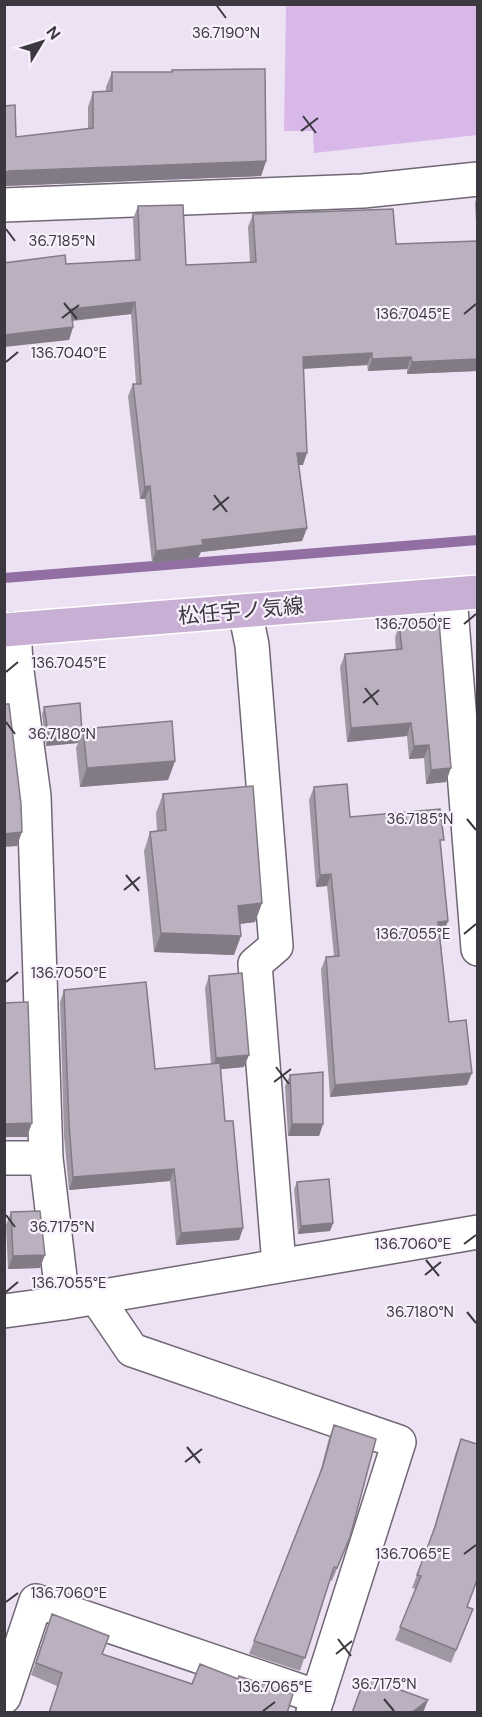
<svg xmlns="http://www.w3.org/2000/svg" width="482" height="1717" viewBox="0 0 482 1717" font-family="'DM Sans','Noto Sans JP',sans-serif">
  <rect width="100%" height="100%" fill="#ede2f3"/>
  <path fill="#d8b8e9" d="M286,5H477V135L314,153L313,131H284Z"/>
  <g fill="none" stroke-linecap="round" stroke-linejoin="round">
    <path stroke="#916fa2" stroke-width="10" d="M4,578L478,540"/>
    <g stroke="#706775" stroke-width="36">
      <path id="minor" d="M4,205L363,191L478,179
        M450,595L478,949
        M245,611L252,645L276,946L255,964L279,1265
        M14,629L16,664L34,796L46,1158L63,1303
        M4,1158H46
        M96,1297L132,1350L399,1442L313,1712
        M4,1311L63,1303L478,1232
        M4,1697L36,1601L318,1697"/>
    </g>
    <g stroke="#fff" stroke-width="36">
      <path id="major" d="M4,630L478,592"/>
    </g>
    <use href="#minor" stroke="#fff" stroke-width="33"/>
    <use href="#major" stroke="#c8afd4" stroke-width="33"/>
  </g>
  <path fill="#a097a5" d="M172,70L266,161L261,176L4,186V106L16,137L88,129V107L93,92L106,91V87L112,72H171Z
    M477,195V371L407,374V369L368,371L367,365L303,369V465H299L307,528L302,541L201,552L198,558L152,563L145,499H140L128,396L133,384H136L131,314L73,321V327L69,340L66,264L135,260L133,219L138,206L186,265L250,262L248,227L253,214L396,244L477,241L475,203Z
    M399,624L446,782L426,784L424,758L409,759L407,736L347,742L340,667L345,654L396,650L395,638Z
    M44,707L82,732L83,729L175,761L168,780L80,787L76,748L78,743L46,746L42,714Z
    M314,787L350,817L441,847L448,921L443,934H440L449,1022L467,1085L330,1097L321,969L326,957L334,956L327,886L316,887L309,800Z
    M163,794L262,903L255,922L240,924L234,955L154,952L144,851L150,832L157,831L156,813Z
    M209,976L244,1067L221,1069L225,1121L243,1228L239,1240L176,1245L170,1181L69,1190L64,1136L60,1002L64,990L155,1069L211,1064L205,988Z
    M290,1075L323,1124L319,1136H288L285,1086Z
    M297,1182L333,1223L330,1231L298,1234L294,1189Z
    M11,1212L40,1268L8,1269L6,1225Z
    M334,1425L350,1537L332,1581L330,1580L300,1671L249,1654L319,1476L329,1438Z
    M461,1439L467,1607L473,1609L451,1663L395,1640L416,1589L412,1588L431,1538L456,1452Z
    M52,1614L102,1654L192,1684L238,1679L293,1694L57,1686L31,1675Z"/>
  <path fill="#827b86" d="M266,161L261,176L4,186V173L9,171Z
    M135,302L131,314L67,321L71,309Z
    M73,327L69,340L4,347V335Z
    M372,353L367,365L298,369L303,357Z
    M411,357L407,369L368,371L372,359Z
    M477,359V371L407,374L412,362Z
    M297,453H307L303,465H293Z
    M150,486L145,499H140L145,487Z
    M307,528L302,541L201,552L198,558L152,563L156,551L202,540Z
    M411,723L407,736L347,742L351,728Z
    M81,735L78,743L46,746L49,738Z
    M429,745L424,758L409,759L414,746Z
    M175,761L168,780L80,787L87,768Z
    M451,768L446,782L426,784L431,770Z
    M22,832L17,846L4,847V834Z
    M331,874L327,886L316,887L320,875Z
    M262,903L255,922L231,925L238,906Z
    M448,921L443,934L434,935L438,922Z
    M161,933L241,936L234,955L154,952Z
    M249,1055L244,1067L212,1070L216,1058Z
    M472,1073L467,1085L330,1097L335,1085Z
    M32,1123L27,1137H4V1124Z
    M292,1124H323L319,1136H288Z
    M174,1169L170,1181L69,1190L73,1177Z
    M333,1223L330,1231L298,1234L301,1226Z
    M243,1228L239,1240L176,1245L181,1233Z
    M45,1255L40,1268L8,1269L13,1256Z
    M428,1700L423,1713H411Z"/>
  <path fill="#bab0c0" stroke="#827b86" stroke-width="1.5" d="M265,69L266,161L9,171L4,173V106L15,105L16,137L93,128V92L112,91V72H172V70Z
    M183,205L186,265L256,262L253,214L393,209L396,244L477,241V359L412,362L411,357L372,359V353L303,357L307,453H297L307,528L202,540L203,545L156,551L150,486L145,487L133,384H141L135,302L71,309L73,327L4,335V263L65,255L66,264L140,260L138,206Z
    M439,621L451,768L431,770L429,745L414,746L411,723L351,728L345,654L402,649L399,624Z
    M80,703L82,732L81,735L49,738L44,707Z
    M4,704H9L21,804L22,832L4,834Z
    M172,721L175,761L87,768L83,729Z
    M347,784L350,817L440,809L444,840H440L448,921L438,922L449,1022L466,1020L472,1073L335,1085L326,957L339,956L331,874L320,875L314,787Z
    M253,786L262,903L238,906L241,936L161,933L150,832L166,830L163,794Z
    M242,973L249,1055L216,1058L209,976Z
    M146,982L155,1069L220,1063L225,1121H233L243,1228L181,1233L174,1169L73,1177L69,1124L64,990Z
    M28,1002L32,1123L4,1124V1003Z
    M323,1072V1124H292L290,1075Z
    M329,1179L333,1223L301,1226L297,1182Z
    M40,1211L45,1255L13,1256L11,1212Z
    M334,1425L376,1439L350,1537L337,1568L334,1567L305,1658L254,1641L323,1466Z
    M461,1439L477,1444V1580L467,1607L473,1609L456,1650L400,1627L421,1576L417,1575L435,1527Z
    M52,1614L109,1636L102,1654L192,1684L200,1664L238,1679L239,1676L293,1694L287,1713H49L62,1673L36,1663Z
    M365,1677L428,1700L411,1713H352Z"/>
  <path fill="none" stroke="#3c383f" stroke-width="2" d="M217,6L226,18M303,116L316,133M301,131L318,118M6,229L15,241M64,303L77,319M464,314L476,304M62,318L79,305M6,362L18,352M214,495L227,512M213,510L229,497M464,624L476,614M6,672L18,662M365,688L378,705M363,703L379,690M6,722L15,734M467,819L476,830M126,875L139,891M124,890L140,877M464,934L476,924M6,982L18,972M276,1067L289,1084M274,1082L291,1069M6,1215L15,1227M464,1244L476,1235M426,1260L439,1276M425,1275L441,1262M6,1292L18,1282M467,1312L476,1323M187,1447L200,1463M185,1462L202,1449M464,1554L476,1545M6,1602L18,1593M338,1639L351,1656M336,1654L352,1641M384,1699L394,1711M263,1711L275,1702"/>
  <g text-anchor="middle" stroke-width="4.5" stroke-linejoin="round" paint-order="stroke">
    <g font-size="21" fill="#3c383f" stroke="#f9f0fe">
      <text transform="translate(241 611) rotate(-5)" y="7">松任宇ノ気線</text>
    </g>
  </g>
  <g font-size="15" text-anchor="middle" fill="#3c383f" stroke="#f9f0fe" stroke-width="4.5" stroke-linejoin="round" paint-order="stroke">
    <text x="226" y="38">36.7190°N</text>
    <text x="62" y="246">36.7185°N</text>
    <text x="413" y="319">136.7045°E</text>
    <text x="69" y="358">136.7040°E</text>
    <text x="413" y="629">136.7050°E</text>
    <text x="69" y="668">136.7045°E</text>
    <text x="62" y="739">36.7180°N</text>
    <text x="420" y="824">36.7185°N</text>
    <text x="413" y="939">136.7055°E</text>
    <text x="69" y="978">136.7050°E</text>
    <text x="62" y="1232">36.7175°N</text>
    <text x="413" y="1249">136.7060°E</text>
    <text x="69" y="1288">136.7055°E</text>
    <text x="420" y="1317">36.7180°N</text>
    <text x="413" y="1559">136.7065°E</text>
    <text x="69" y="1598">136.7060°E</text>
    <text x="384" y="1689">36.7175°N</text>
    <text x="275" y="1692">136.7065°E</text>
  </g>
  <rect width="482" height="1717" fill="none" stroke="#3c383f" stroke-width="12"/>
  <g transform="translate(42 42) rotate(52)" stroke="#f9f0fe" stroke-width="4.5" paint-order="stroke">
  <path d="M0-4.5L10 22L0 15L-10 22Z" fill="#3c383f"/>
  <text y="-9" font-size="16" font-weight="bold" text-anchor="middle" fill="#3c383f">N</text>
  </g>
</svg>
